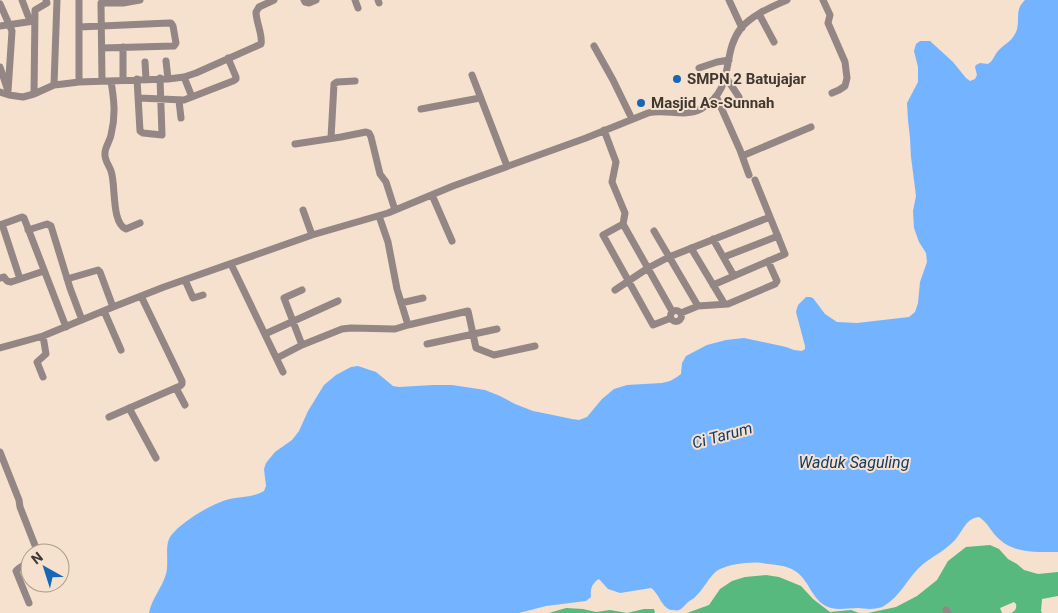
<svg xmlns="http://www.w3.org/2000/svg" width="1058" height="613" viewBox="0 0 1058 613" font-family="Roboto,sans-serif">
  <rect width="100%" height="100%" fill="#f5e1cd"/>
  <path fill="#57b97d" d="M990,545L999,549L1008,559L1017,564L1024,570L1038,574L1058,572V596L1042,599L1041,611L1042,613H1011C1015,611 1017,609 1016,604L1014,602L1000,608L1002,613H687L709,605L720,589L732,581L745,577L766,575L779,577L801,586L813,599L830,612L851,610L859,613H868L896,607L917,596L937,580L948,561L966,547Z
    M566,608L583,609L596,612L610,610L627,613L644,609H654L655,613H549Z"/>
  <path fill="#73b3ff" d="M1025,0H1058V552C1037,552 1013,554 997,537C990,530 988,523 979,517C966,518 963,531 955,540C946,550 933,556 922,565C908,577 901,596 884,606C876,610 866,609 858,608C849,608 840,610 831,608C812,603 810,580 795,571C787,565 773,565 762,563C752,561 728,564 718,570C708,577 705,588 696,596C694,599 690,600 687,603C685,605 682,609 679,610C677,611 673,610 671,610C661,607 659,593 651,588L620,593L608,589L599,579C592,583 590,589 591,597L586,601L546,606L519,613H149C152,598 162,588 166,574C169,564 165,548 169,539C177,524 210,505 226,500C239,496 252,498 264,491L266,486L264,469L266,463L275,452L292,440L299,431L308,411L324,385L336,375L351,367L358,366L376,372L393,386L399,387L433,385H452L485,390L500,396L515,404L533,411L548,414L572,419L579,420L587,417L602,399L614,389L627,385L662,383L670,381L677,377L681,374L682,363L686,356L707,345L726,340L744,338L786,347L794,350L802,351L805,349V346L796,312L798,305L806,297H810L813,298L825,314L837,322L857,323L909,317L915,312L918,303L920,282L927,262L926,253L919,242L914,228L913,211L916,196L911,157L910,138L908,120L907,103L918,82V67L914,51L916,44L920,41H930L953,62L966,78L970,81L975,79L977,75L975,67L976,65L980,63L988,64C993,61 994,56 998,51C1003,45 1011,42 1015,34C1022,22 1013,11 1025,0Z"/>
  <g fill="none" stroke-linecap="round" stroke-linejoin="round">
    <path stroke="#938685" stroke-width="7" d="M22,0L30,21
      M79,0V82
      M304,0L305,2L309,3L316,0
      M355,0L358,8
      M378,0L379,3
      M729,0L742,28
      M823,0L830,15L828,23L845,62L847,78L845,86L839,90L832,93
      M123,3L140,0
      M0,4L12,31L8,91
      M759,14L774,42
      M0,26L34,21
      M79,27L169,23H171L173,26L176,43L174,46L102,48
      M594,46L613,80L632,119
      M123,47V80
      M166,61L168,79
      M145,62L146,79
      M0,67L7,88
      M699,68L717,62L729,60
      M472,75L507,166
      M725,76L739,97
      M184,77L192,97
      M137,79L140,131L143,133L162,135L160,78
      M102,81L101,3H123V0
      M111,81C114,100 116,115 111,135C110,141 105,147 105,153C104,160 109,165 111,171C116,184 111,223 126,229L140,223
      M54,85L57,0
      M0,92L9,95L23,97L34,94L54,85L63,84L79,82L168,79L184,77L196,73L261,44C263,35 256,22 256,12L259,7L274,0
      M34,94L35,10L47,3L46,0
      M716,96L740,150L749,175
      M139,98L184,100L233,81L236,79V77L228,58
      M179,101L181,118
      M421,109L480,98
      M604,130L616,162L612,182L625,213L623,224L672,311
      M331,138L334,84L337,82L355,81
      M295,144L341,137L366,132L369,133L371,137L380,174L386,182L395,210
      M742,156L811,127
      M432,195L452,241
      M303,210L312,235
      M379,216L388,242L397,289L408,325
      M2,224L20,279
      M623,224L603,235L653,325L671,318
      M0,225L22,217L24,218L66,327
      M28,230L47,224L51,226L70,288L82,320
      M654,231L698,306
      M713,239L734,276
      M691,248L724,303
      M724,257L778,236
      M231,264L283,372
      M0,278L4,277L7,281L11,282L44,271
      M67,279L98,270L100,272L113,307
      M185,280L193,298L203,295
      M713,285L785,254L755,180
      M302,290L284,298L302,345
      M615,290L648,268L669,257L770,217
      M401,303L423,298
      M670.5 316a5.5 5.5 0 1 1 11 0a5.5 5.5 0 1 1-11 0Z
      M104,311L121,350
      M681,313L698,306L728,304L775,284L777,281L768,261
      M265,334L338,301
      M43,336L46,354L37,362L43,377
      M427,344L497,329
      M0,348L43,336L113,307L164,287L312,235L388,213L453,186L586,138L648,113C665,108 684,118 701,109C737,88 720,55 741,28C753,14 772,7 787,0
      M277,358L302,345L342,329L351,328L395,329L408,325L468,311L476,348L494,355L535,346
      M176,388L185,405
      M129,408L156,458
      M109,417L180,386L182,384V381L141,296
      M0,452L19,500L20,507L38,553
      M29,603L16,571L18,569L30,561
      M946,610L948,613"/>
  </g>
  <g fill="#1667b5" stroke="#f5e1cd" stroke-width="2">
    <circle cx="677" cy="79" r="5"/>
    <circle cx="641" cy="103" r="5"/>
  </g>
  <g text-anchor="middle" stroke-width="4" stroke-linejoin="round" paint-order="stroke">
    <g font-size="15" font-weight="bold" fill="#3f3730" stroke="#f5e1cd" text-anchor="start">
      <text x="687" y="84">SMPN 2 Batujajar</text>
      <text x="651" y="108">Masjid As-Sunnah</text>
    </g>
    <g font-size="16" font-style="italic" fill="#0f3c6b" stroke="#f5e1cd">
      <text transform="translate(722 435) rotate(-15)" y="6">Ci Tarum</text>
      <text x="854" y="468">Waduk Saguling</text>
    </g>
  </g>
  <g transform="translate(45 568) rotate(321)"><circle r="24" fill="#f5e1cd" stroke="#ac9d8e"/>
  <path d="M0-4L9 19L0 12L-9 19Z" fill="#1667b5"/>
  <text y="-8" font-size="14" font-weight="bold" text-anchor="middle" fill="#3f3730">N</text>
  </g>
</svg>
